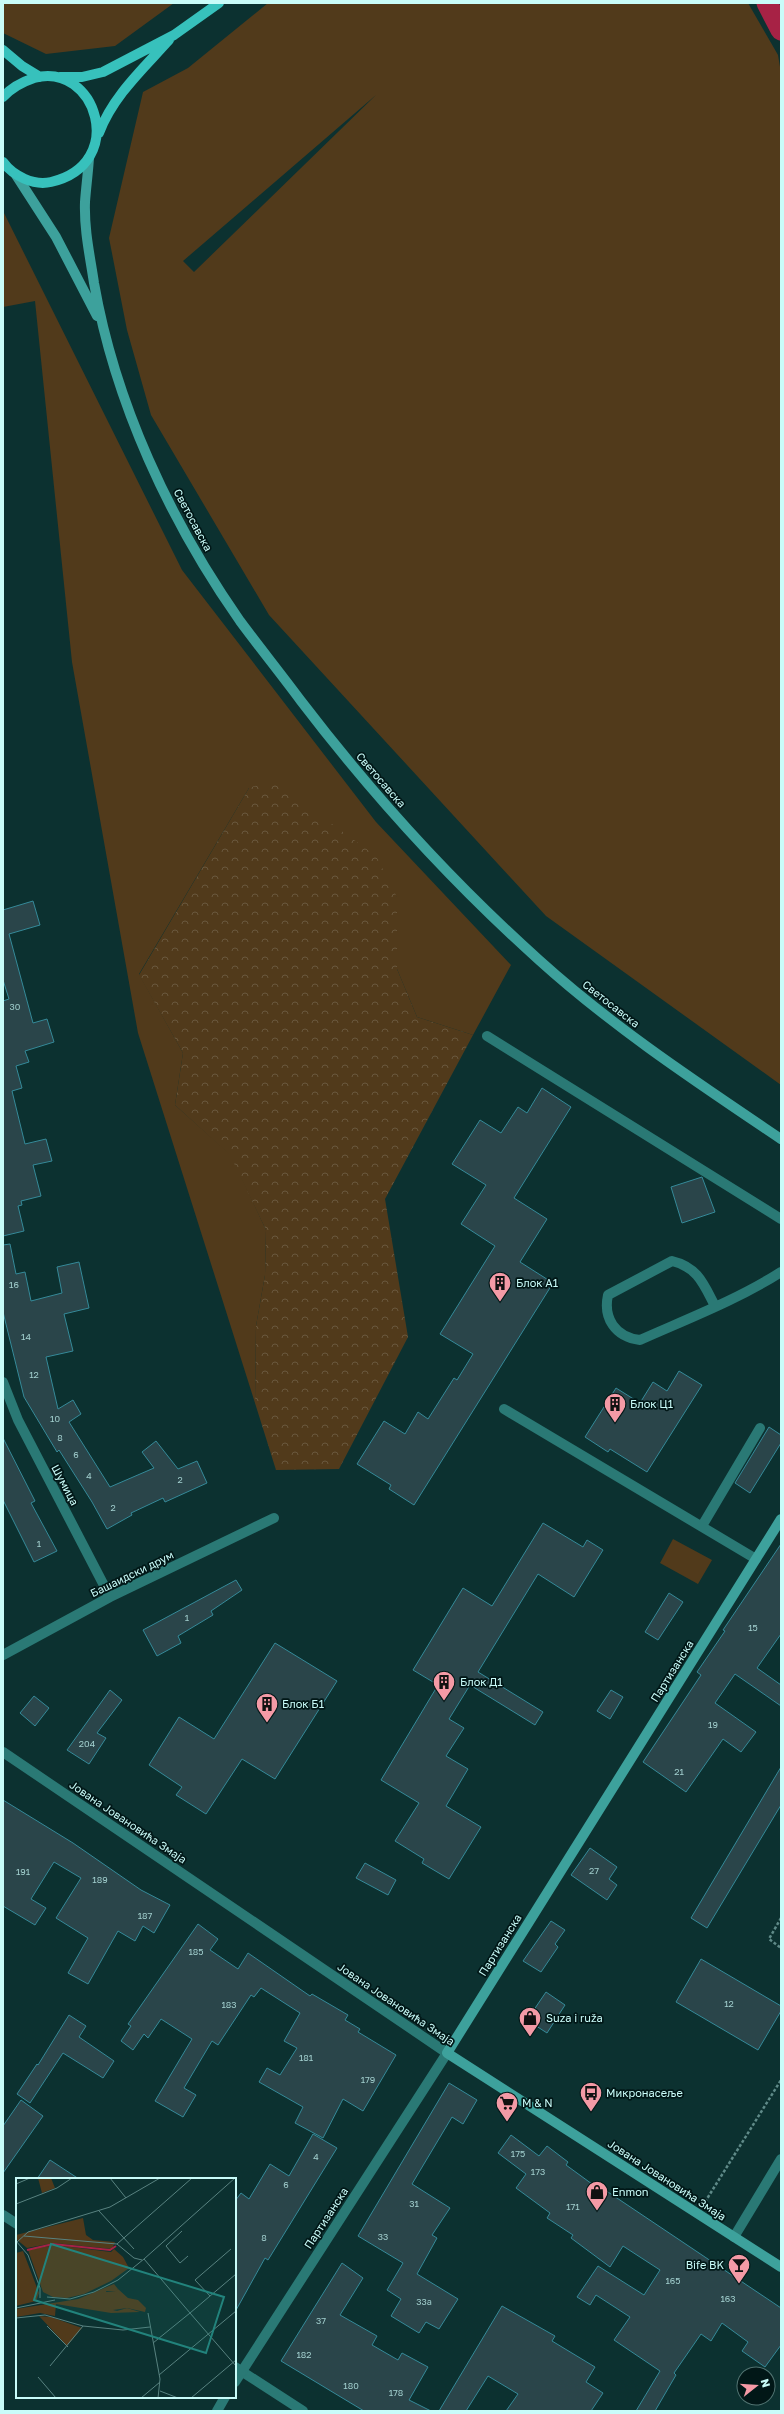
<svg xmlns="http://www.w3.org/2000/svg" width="784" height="2414" viewBox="0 0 784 2414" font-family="'Golos Text',sans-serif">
  <defs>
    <pattern id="forest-crowns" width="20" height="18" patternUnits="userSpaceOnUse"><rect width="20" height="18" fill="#513a1b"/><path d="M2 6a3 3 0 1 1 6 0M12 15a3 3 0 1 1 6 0" fill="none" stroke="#69573d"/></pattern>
  </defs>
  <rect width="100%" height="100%" fill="#0c3130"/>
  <path fill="#513a1b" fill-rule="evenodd" d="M3,3H174L115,46L46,54L3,33Z
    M268,3H748L778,55L781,73V1085L546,916L269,615L151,415L127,330L109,238L143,92L188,68ZM376,95L194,272L183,261Z
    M3,211L182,570L376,822L511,965L473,1035L417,1017L397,969V897L249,788L139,974L183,1053L175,1105L231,1155L266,1230L265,1275L256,1326L255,1403L138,1033L72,662L35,301L3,307Z
    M673,1539L712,1560L698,1584L660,1563Z"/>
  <path fill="url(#forest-crowns)" d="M272,780L376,856L397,897V969L417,1017L473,1035L385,1199L408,1337L339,1469L276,1470L255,1403L256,1326L265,1275L266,1230L230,1155L175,1105L183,1053L139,975L249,788Z"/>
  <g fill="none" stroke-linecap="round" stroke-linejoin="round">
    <path stroke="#a72245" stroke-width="21" d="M767,3L781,30"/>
  </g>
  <path fill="#2a454a" stroke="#358a99" d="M33,901L40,925L9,934L33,1023L47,1019L54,1042L25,1051L29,1062L16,1066L22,1088L12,1091L25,1144L46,1139L52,1161L33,1165L41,1196L21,1201L22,1205L18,1206L24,1231L3,1236V1001L9,999L3,980V910Z
    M542,1088L571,1107L514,1198L547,1219L520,1262L553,1283L414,1505L389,1489L391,1485L357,1464L384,1421L405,1434L418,1412L428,1419L454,1378L457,1380L473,1354L440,1334L495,1246L461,1224L486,1185L452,1164L480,1120L501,1133L518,1107L527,1113Z
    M702,1177L715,1212L682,1223L671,1187Z
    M10,1244L16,1274L25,1272L31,1301L62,1293L57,1267L79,1262L89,1308L64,1314L73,1351L46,1357L58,1409L73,1400L81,1414L69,1422L110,1487L154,1468L142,1452L156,1441L178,1469L197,1461L207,1483L165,1502L163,1498L131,1513L132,1515L107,1529L92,1502L59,1450L57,1452L24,1397L3,1312V1245Z
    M679,1371L702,1385L647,1472L610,1449L608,1452L585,1437L616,1388L640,1403L653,1382L667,1391Z
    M769,1427L781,1435V1443L750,1493L735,1483Z
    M3,1438L35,1501L31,1503L57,1551L34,1562L3,1500Z
    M543,1523L583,1547L587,1540L603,1550L574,1597L538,1574L478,1672L543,1712L535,1725L470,1685L449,1719L464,1728L446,1756L468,1769L446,1806L481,1827L449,1879L422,1863L424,1859L395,1841L419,1803L381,1780L438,1685L413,1670L463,1588L492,1606Z
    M781,1544V1634L757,1668L781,1685V1706L735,1674L715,1703L756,1732L741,1752L723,1739L686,1792L643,1762L701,1675L697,1672L725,1631L723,1630Z
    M236,1580L242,1590L211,1611L213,1615L178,1636L181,1643L157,1656L143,1630Z
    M669,1593L683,1602L658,1640L645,1632Z
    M275,1643L337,1681L275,1779L242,1759L206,1814L176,1795L182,1787L149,1765L179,1717L214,1739Z
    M110,1690L122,1700L97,1733L106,1738L89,1764L67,1750Z
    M611,1690L623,1697L610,1719L597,1711Z
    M34,1696L49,1708L35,1726L20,1713Z
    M781,1767V1805L707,1928L691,1918Z
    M3,1800L73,1843L141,1890L170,1905L154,1933L143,1926L135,1941L118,1931L88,1984L68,1973L88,1938L56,1918L81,1878L54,1862L31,1899L46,1908L35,1925L3,1906Z
    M590,1848L617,1867L609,1879L617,1885L607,1900L571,1875Z
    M365,1863L396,1880L388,1895L356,1878Z
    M551,1921L565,1930L555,1944L558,1947L541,1972L523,1961Z
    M198,1924L218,1939L210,1950L238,1969L248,1953L310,1996L312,1994L348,2015L345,2020L360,2029L358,2032L396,2055L363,2111L343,2099L323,2138L295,2123L303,2107L259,2082L267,2068L280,2075L297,2048L284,2041L300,2013L261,1988L254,1997L251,1995L218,2045L212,2041L184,2088L196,2095L183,2117L155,2101L192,2039L161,2019L148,2038L144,2034L133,2050L121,2041L131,2026L128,2024Z
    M701,1959L781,2006V2011L758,2050L676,2002Z
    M546,1992L565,2005L547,2033L527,2020Z
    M69,2015L86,2026L79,2037L114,2061L103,2078L63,2053L30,2103L17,2094L37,2064L38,2065Z
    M449,2083L477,2100L463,2124L452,2117L412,2184L450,2208L432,2235L437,2238L417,2274L458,2299L439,2329L426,2322L419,2333L391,2316L401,2299L387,2290L403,2263L358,2236Z
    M21,2100L43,2116L3,2173V2126Z
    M313,2134L337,2148L268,2260L265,2258L235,2312V2201L241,2193L249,2199L270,2164L289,2176Z
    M511,2135L539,2156L547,2146L568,2162L566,2165L603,2192L605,2190L781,2308V2345L765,2367L742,2351L748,2342L722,2323L711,2341L701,2334L674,2373L676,2375L655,2411H636L660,2371L614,2340L630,2317L596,2295L590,2305L577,2297L598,2266L644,2295L660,2270L623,2246L610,2267L571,2238L573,2235L547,2218L550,2213L516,2188L526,2174L498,2153Z
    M50,2160L79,2179H37Z
    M342,2263L363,2278L340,2315L377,2336L372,2345L398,2360L402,2353L428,2367L409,2400L431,2411H364L281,2361Z
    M502,2306L555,2336L552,2341L595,2367L586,2382L603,2393L591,2411H506L518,2394L488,2376L466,2411H439Z"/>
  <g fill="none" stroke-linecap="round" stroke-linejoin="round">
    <path stroke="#5f8a88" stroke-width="2.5" stroke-dasharray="3 2" stroke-linecap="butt" d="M781,1918L769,1939L781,1948
      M705,2202L781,2080"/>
    <path stroke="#2a7975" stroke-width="10" d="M487,1036L781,1219
      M715,1306C704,1285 698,1267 672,1261L608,1295C603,1318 615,1337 640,1340C687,1319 737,1300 781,1272
      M504,1409L756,1559
      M702,1526L760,1428"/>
    <path stroke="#2a7975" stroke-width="10" d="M3,1382L18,1420L110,1597
      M3,1655L110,1597L274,1518
      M3,2215L17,2224
      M734,2237L781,2159
      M235,2367L303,2411"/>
    <path stroke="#2a7975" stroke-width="10" d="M3,1752L447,2053L235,2382
      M217,2411L225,2397"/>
    <path stroke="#3da19c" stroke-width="10" d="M89,158C88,173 86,188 85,202C84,230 90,256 94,283C115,403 170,521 240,621C260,648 281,674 301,701C372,794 451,881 539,960C613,1027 698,1083 781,1139
      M16,175L56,237L97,316
      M781,1519L447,2053L781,2267"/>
    <path stroke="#37c1bc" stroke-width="10" d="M3,50L22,66L40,77
      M60,77H82L103,72L174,35L219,3
      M3,97C12,87 22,82 34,78C96,61 129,164 51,182C34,186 13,176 3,162
      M99,133C113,96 143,69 169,40"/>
  </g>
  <defs>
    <g id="building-pin" transform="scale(1.15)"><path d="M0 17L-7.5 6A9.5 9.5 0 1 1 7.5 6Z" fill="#f49aa6" stroke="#011717"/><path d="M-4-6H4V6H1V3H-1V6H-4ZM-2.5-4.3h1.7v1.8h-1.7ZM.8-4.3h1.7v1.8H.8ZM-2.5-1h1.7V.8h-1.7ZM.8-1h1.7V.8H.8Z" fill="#111"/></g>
    <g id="shop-pin" transform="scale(1.15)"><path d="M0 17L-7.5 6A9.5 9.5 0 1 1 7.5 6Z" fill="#f49aa6" stroke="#011717"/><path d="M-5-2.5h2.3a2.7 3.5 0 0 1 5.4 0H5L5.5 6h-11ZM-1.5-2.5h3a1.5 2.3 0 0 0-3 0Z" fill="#111"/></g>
    <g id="bus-pin" transform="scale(1.15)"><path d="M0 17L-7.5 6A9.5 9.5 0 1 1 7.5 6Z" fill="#f49aa6" stroke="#011717"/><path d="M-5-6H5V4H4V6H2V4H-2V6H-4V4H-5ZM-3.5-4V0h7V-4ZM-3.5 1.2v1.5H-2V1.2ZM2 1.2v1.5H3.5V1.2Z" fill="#111"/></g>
    <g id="supermarket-pin" transform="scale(1.15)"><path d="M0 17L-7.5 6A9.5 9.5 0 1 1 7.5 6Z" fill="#f49aa6" stroke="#011717"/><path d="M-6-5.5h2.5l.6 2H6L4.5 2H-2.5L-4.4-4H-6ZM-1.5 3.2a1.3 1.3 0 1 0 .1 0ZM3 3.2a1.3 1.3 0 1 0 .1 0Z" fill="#111"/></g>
    <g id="bar-pin" transform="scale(1.15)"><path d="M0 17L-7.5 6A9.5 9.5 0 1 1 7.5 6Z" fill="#f49aa6" stroke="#011717"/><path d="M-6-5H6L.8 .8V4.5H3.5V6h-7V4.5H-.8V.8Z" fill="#111"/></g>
  </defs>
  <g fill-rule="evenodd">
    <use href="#building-pin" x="500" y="1283"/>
    <use href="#building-pin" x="615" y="1404"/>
    <use href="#building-pin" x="444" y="1682"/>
    <use href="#building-pin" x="267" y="1704"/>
    <use href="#shop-pin" x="530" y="2018"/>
    <use href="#bus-pin" x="591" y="2093"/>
    <use href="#supermarket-pin" x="507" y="2103"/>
    <use href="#shop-pin" x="597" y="2192"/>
    <use href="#bar-pin" x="739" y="2265"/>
  </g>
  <g text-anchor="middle" stroke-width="3.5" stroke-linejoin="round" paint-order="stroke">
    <g font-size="9" fill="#a1cecd">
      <text x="15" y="1010">30</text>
      <text x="14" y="1288">16</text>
      <text x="26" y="1340">14</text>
      <text x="34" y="1378">12</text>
      <text x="55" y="1422">10</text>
      <text x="60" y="1441">8</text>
      <text x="76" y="1458">6</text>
      <text x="89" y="1479">4</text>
      <text x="180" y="1483">2</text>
      <text x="113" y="1511">2</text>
      <text x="39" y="1547">1</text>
      <text x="187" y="1621">1</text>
      <text x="753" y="1631">15</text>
      <text x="713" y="1728">19</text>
      <text x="87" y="1747">204</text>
      <text x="679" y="1775">21</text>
      <text x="594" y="1874">27</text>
      <text x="23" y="1875">191</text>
      <text x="100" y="1883">189</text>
      <text x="145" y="1919">187</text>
      <text x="196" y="1955">185</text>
      <text x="729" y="2007">12</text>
      <text x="229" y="2008">183</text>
      <text x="306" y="2061">181</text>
      <text x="368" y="2083">179</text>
      <text x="518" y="2157">175</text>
      <text x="316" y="2160">4</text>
      <text x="538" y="2175">173</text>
      <text x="286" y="2188">6</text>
      <text x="414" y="2207">31</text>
      <text x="573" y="2210">171</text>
      <text x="383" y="2240">33</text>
      <text x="264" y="2241">8</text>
      <text x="673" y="2284">165</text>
      <text x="728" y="2302">163</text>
      <text x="424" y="2305">33a</text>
      <text x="321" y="2324">37</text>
      <text x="304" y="2358">182</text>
      <text x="351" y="2389">180</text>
      <text x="396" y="2396">178</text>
    </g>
    <g font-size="11" fill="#c9fcf9" stroke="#011717">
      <text transform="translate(193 520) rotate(62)" y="4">Светосавска</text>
      <text transform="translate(381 780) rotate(49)" y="4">Светосавска</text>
      <text transform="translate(611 1004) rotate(38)" y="4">Светосавска</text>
      <text transform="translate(65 1485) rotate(62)" y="4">Шумица</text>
      <text transform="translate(132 1574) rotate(-26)" y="4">Башаидски друм</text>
      <text transform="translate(672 1671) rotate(-58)" y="4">Партизанска</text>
      <text transform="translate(128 1822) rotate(34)" y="4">Јована Јовановића Змаја</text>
      <text transform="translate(500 1945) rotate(-58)" y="4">Партизанска</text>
      <text transform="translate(396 2004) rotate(34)" y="4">Јована Јовановића Змаја</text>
      <text transform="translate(667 2180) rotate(33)" y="4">Јована Јовановића Змаја</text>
      <text transform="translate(326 2218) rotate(-57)" y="4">Партизанска</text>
    </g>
    <g font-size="11" fill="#c9fcf9" stroke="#011717" text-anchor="start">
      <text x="516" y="1287">Блок А1</text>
      <text x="630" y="1408">Блок Ц1</text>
      <text x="460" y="1686">Блок Д1</text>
      <text x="282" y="1708">Блок Б1</text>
      <text x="546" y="2022">Suza i ruža</text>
      <text x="606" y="2097">Микронасеље</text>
      <text x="522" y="2107">M &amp; N</text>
      <text x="612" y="2196">Enmon</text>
      <text x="724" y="2269" text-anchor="end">Bife BK</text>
    </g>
  </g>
  <g transform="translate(16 2178)">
    <rect width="220" height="220" fill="#0c3130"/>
    <path d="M22,0H35L39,10L26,15ZM67,40L70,57L77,62L99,64L96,71L38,65L11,70L0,61V57ZM39,67L95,74L98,71L107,79L113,90L95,103L68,116L51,120L37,119L27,114L12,72ZM7,73L23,115L20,123L0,128V75ZM98,106L102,111L100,114L90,113L97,132L101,133L111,130L124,134L95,135L40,126L39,138L24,135L0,139V131L62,121Z" fill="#513a1b"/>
    <path d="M102,111L112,120L122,122L130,130L129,134L111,130L90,133L79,121L87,114H99ZM23,138L35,139L66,150L51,168Z" fill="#513a1b"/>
    <path fill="none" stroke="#a72245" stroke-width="2" d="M11,72L37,66L94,72L100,68"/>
    <path fill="none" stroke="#588280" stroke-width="1" d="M94,0L110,20M0,6L14,0M0,26L41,10L56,0M83,33L118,71M166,53L150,68L164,85L172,78M8,58L101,66L118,80L126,82M0,63L12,77L24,110V120M1,64L12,54L94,29L144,0M101,66L176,0M128,81L219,0M194,118L179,102L215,71M31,119L54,121L78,114L102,102L128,81L174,135L220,96M0,130L39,122M132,135L144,201L142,220M0,140L29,137L67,148L107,152L134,149M31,148L52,169M137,165L174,135L220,188M34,188L67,148M143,197L220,133M22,199L40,220M144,213L162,220M125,220L144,204M175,220L220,182"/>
    <path fill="#22837c" fill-opacity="0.15" stroke="#22837c" stroke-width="2" d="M35,66L208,119L190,175L18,122Z"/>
    <rect width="220" height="220" fill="none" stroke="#c9fcf9" stroke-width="2"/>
  </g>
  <rect width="784" height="2414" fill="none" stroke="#c9fcf9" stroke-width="8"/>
  <g transform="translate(756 2386) rotate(73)"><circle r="19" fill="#011717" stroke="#517371"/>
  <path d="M0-3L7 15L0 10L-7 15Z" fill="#f49aa6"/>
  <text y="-6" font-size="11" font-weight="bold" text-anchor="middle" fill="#c9fcf9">N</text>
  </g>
</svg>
